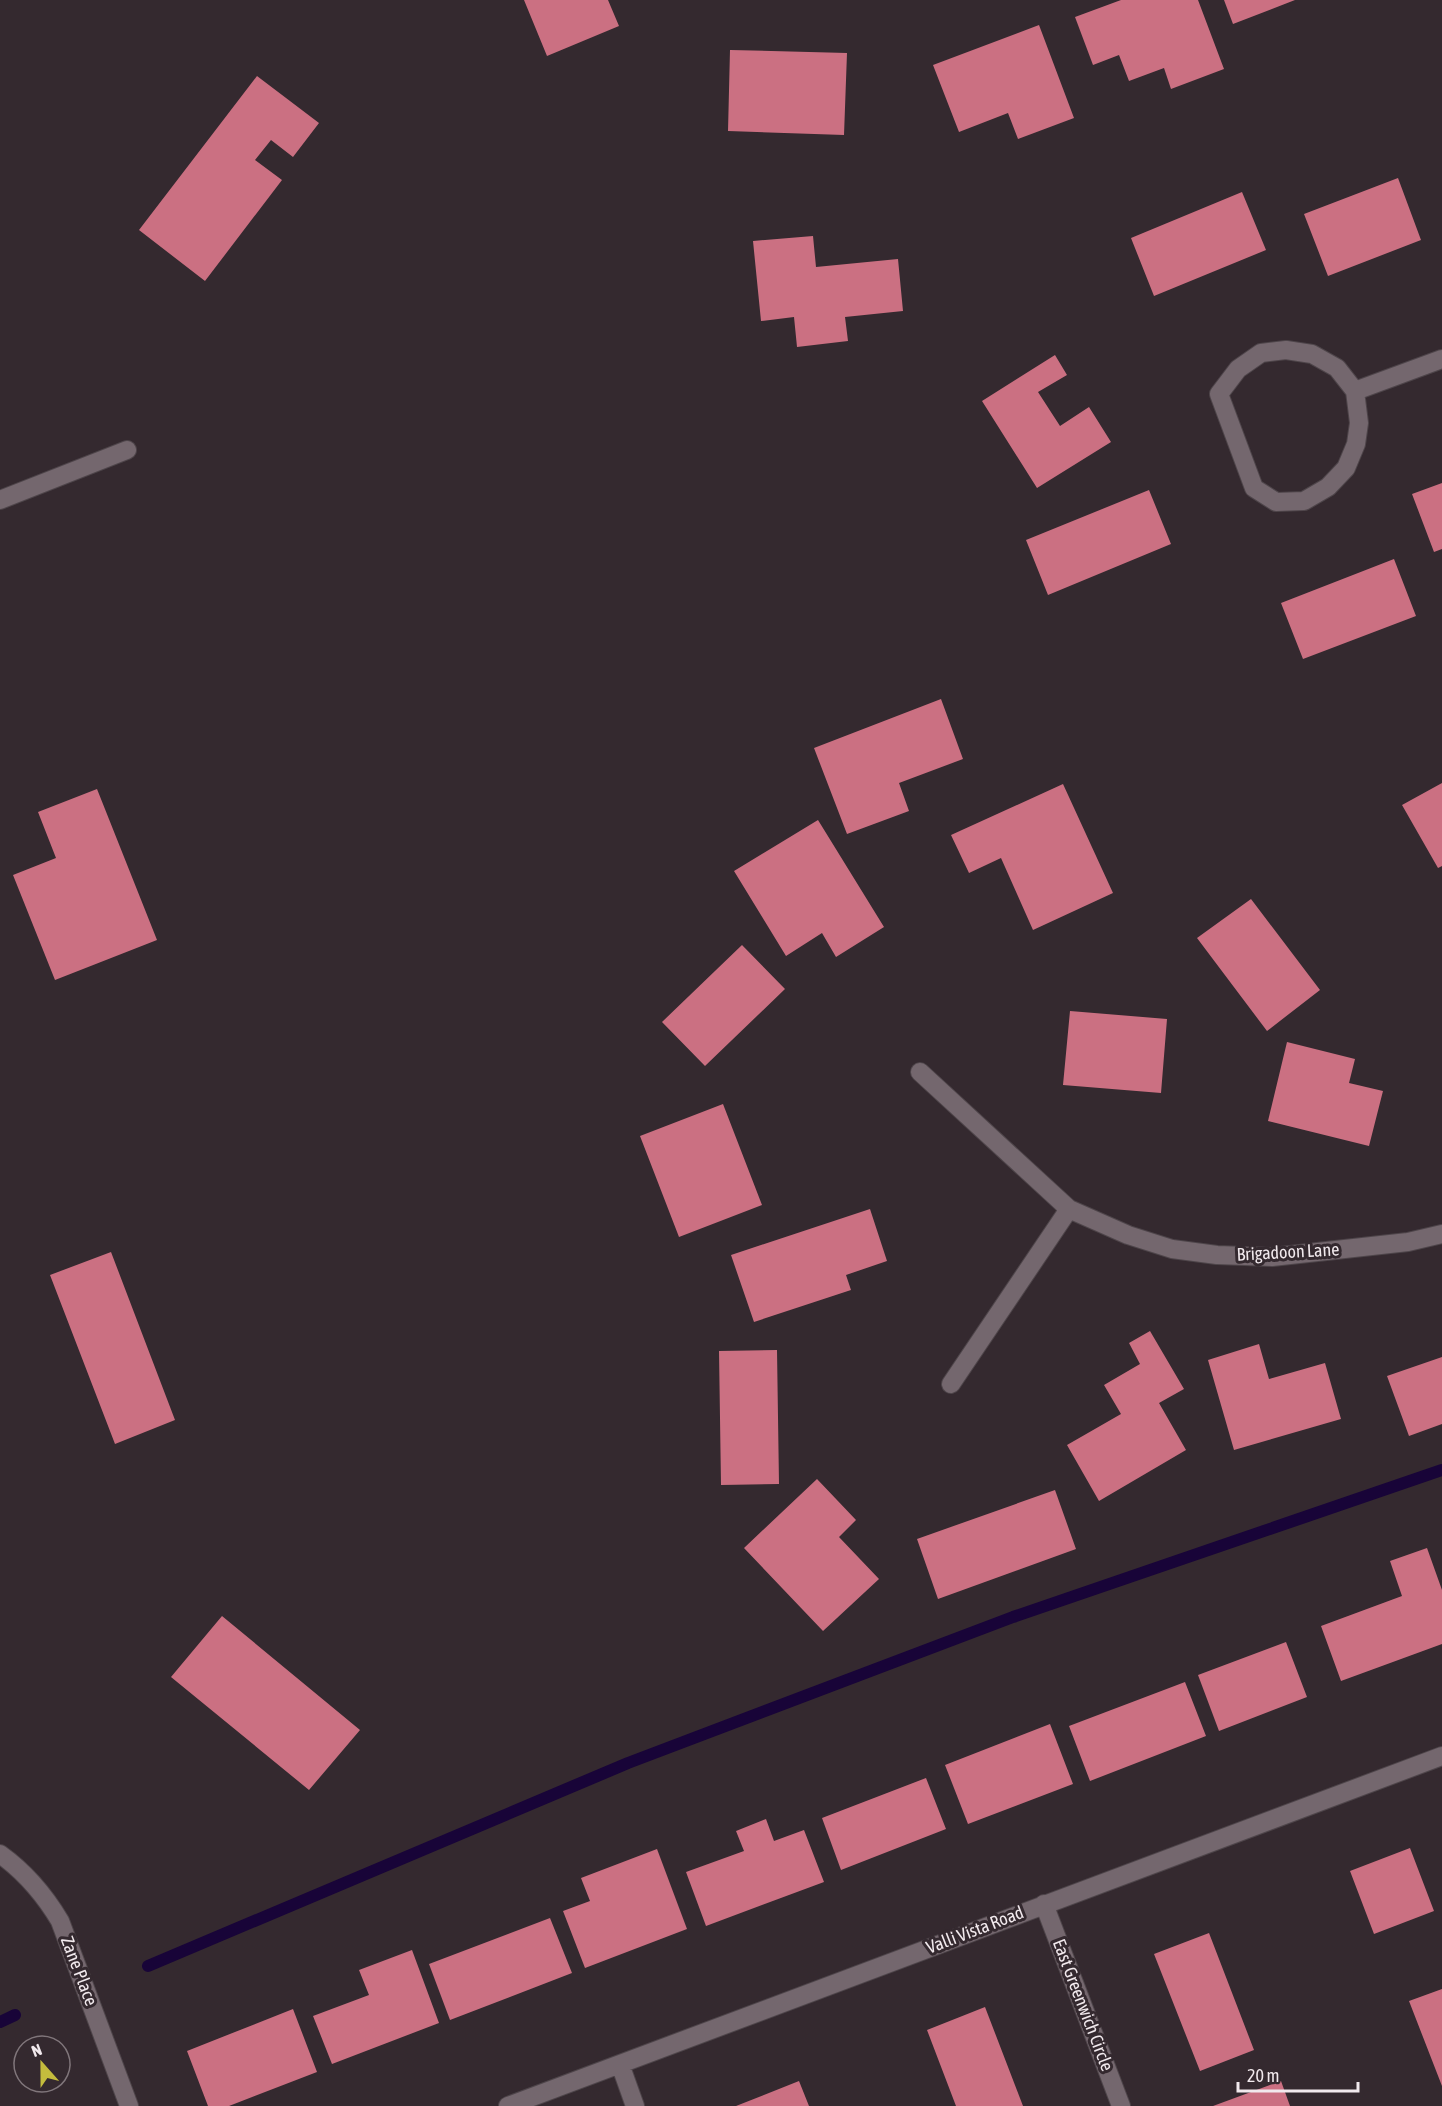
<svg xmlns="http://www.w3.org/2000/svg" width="1442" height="2106" viewBox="0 0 1442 2106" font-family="'Asap Condensed',sans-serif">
  <rect width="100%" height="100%" fill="#34292f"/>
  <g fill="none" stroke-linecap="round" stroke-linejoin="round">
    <path stroke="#180438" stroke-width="12" d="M148,1966L628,1763L1013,1617L1442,1470
      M0,2022L15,2015"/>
  </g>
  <path fill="#cb7082" d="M524,0H608L619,26L547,56Z
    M1121,0H1198L1224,69L1171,89L1164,68L1129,81L1119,55L1093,65L1075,17Z
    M1224,0H1295L1233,24Z
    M1039,25L1074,118L1018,139L1008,113L959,132L933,65Z
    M730,50L847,53L844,135L728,131Z
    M257,76L319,123L293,157L271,140L255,160L282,180L205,281L139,230Z
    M1398,178L1421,240L1328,276L1304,214Z
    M1242,192L1266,250L1154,296L1131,238Z
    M813,236L816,267L898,259L903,311L845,317L848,341L797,347L794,317L761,321L753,241Z
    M1055,355L1067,375L1038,392L1060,426L1089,407L1111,442L1037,488L982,401Z
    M1442,483V549L1434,552L1412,494Z
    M1149,490L1171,544L1048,595L1026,540Z
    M1394,559L1416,616L1303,659L1281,603Z
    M941,699L963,759L899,783L909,811L847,834L814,748Z
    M1442,783V866L1438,868L1402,805Z
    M1063,784L1113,893L1033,930L1001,858L969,873L951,835Z
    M97,789L157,940L55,980L13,875L56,858L38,812Z
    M818,820L884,927L836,957L822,933L786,956L734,871Z
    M1251,899L1320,990L1267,1031L1197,938Z
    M742,945L785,989L705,1066L662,1022Z
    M1070,1011L1167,1019L1161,1093L1063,1085Z
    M1287,1042L1355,1059L1349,1083L1383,1091L1369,1146L1268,1121Z
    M723,1104L762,1205L679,1237L640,1136Z
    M870,1209L887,1261L846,1275L851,1290L754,1322L731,1255Z
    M111,1252L175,1420L115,1444L50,1275Z
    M1150,1331L1184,1389L1159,1403L1186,1450L1099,1501L1067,1445L1121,1414L1104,1385L1140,1364L1129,1343Z
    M1259,1344L1269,1379L1325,1363L1341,1419L1234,1450L1208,1360Z
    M777,1350L779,1484L721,1485L719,1351Z
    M1442,1357V1424L1409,1436L1387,1376Z
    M817,1479L856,1520L839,1537L879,1579L823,1631L744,1548Z
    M1055,1490L1076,1549L938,1599L917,1539Z
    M1427,1548L1442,1590V1644L1341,1681L1321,1626L1402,1596L1390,1561Z
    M222,1616L360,1730L309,1790L171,1677Z
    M1286,1642L1307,1697L1219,1731L1198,1675Z
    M1185,1682L1206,1736L1090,1781L1069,1726Z
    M1050,1724L1073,1784L968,1824L945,1765Z
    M926,1778L946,1829L841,1870L822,1818Z
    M766,1819L774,1841L804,1830L824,1882L706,1926L686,1872L744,1851L736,1831Z
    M1410,1848L1434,1911L1374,1934L1350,1871Z
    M657,1849L687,1929L585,1968L563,1911L590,1901L581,1878Z
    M550,1918L572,1973L450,2020L429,1964Z
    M1209,1933L1254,2050L1200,2071L1154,1954Z
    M412,1950L439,2023L332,2064L313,2016L369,1995L359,1970Z
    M1442,1989V2086L1409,2001Z
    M985,2007L1023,2106H956L927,2030Z
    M293,2009L317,2072L229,2106H208L187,2051Z
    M799,2081L809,2106H736Z
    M1281,2081L1290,2106H1213Z"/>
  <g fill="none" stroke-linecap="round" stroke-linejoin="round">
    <g stroke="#4e454a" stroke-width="20">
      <path id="minor" d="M1286,350L1312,354L1337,368L1355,391L1359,423L1356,444L1346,468L1328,487L1304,501L1276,502L1254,488L1219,394L1238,369L1261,353Z
        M1355,391L1442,359
        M0,500L127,450
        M920,1072L1069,1209L1128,1235L1172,1249L1217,1255L1272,1257L1408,1242L1442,1234
        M951,1384L1069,1209
        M0,1854C25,1872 44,1894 60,1921L129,2106
        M1044,1904L1121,2106
        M620,2064L635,2106
        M508,2106L1442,1756"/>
    </g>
    <use href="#minor" stroke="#74676e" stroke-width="18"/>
  </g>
  <g text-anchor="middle" stroke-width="6" stroke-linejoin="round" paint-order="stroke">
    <g font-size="18" fill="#f1e9ed" stroke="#34292f">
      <text transform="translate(1288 1252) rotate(-3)" y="6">Brigadoon Lane</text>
      <text transform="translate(975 1930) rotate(-21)" y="6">Valli Vista Road</text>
      <text transform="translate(79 1971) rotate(69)" y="6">Zane Place</text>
      <text transform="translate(1083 2005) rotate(69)" y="6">East Greenwich Circle</text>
    </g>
  </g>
  <g transform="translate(42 2064) rotate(339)"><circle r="28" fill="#34292f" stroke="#80767b" stroke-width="1.5"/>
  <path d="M0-4.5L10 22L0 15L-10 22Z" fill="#c4bc3d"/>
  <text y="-9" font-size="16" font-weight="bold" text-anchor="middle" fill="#f1e9ed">N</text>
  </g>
  <path d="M1238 2082v9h120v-9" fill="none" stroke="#f1e9ed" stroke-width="3"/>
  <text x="1247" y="2082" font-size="18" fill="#f1e9ed" stroke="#34292f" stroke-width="4.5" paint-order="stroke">20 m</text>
</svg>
